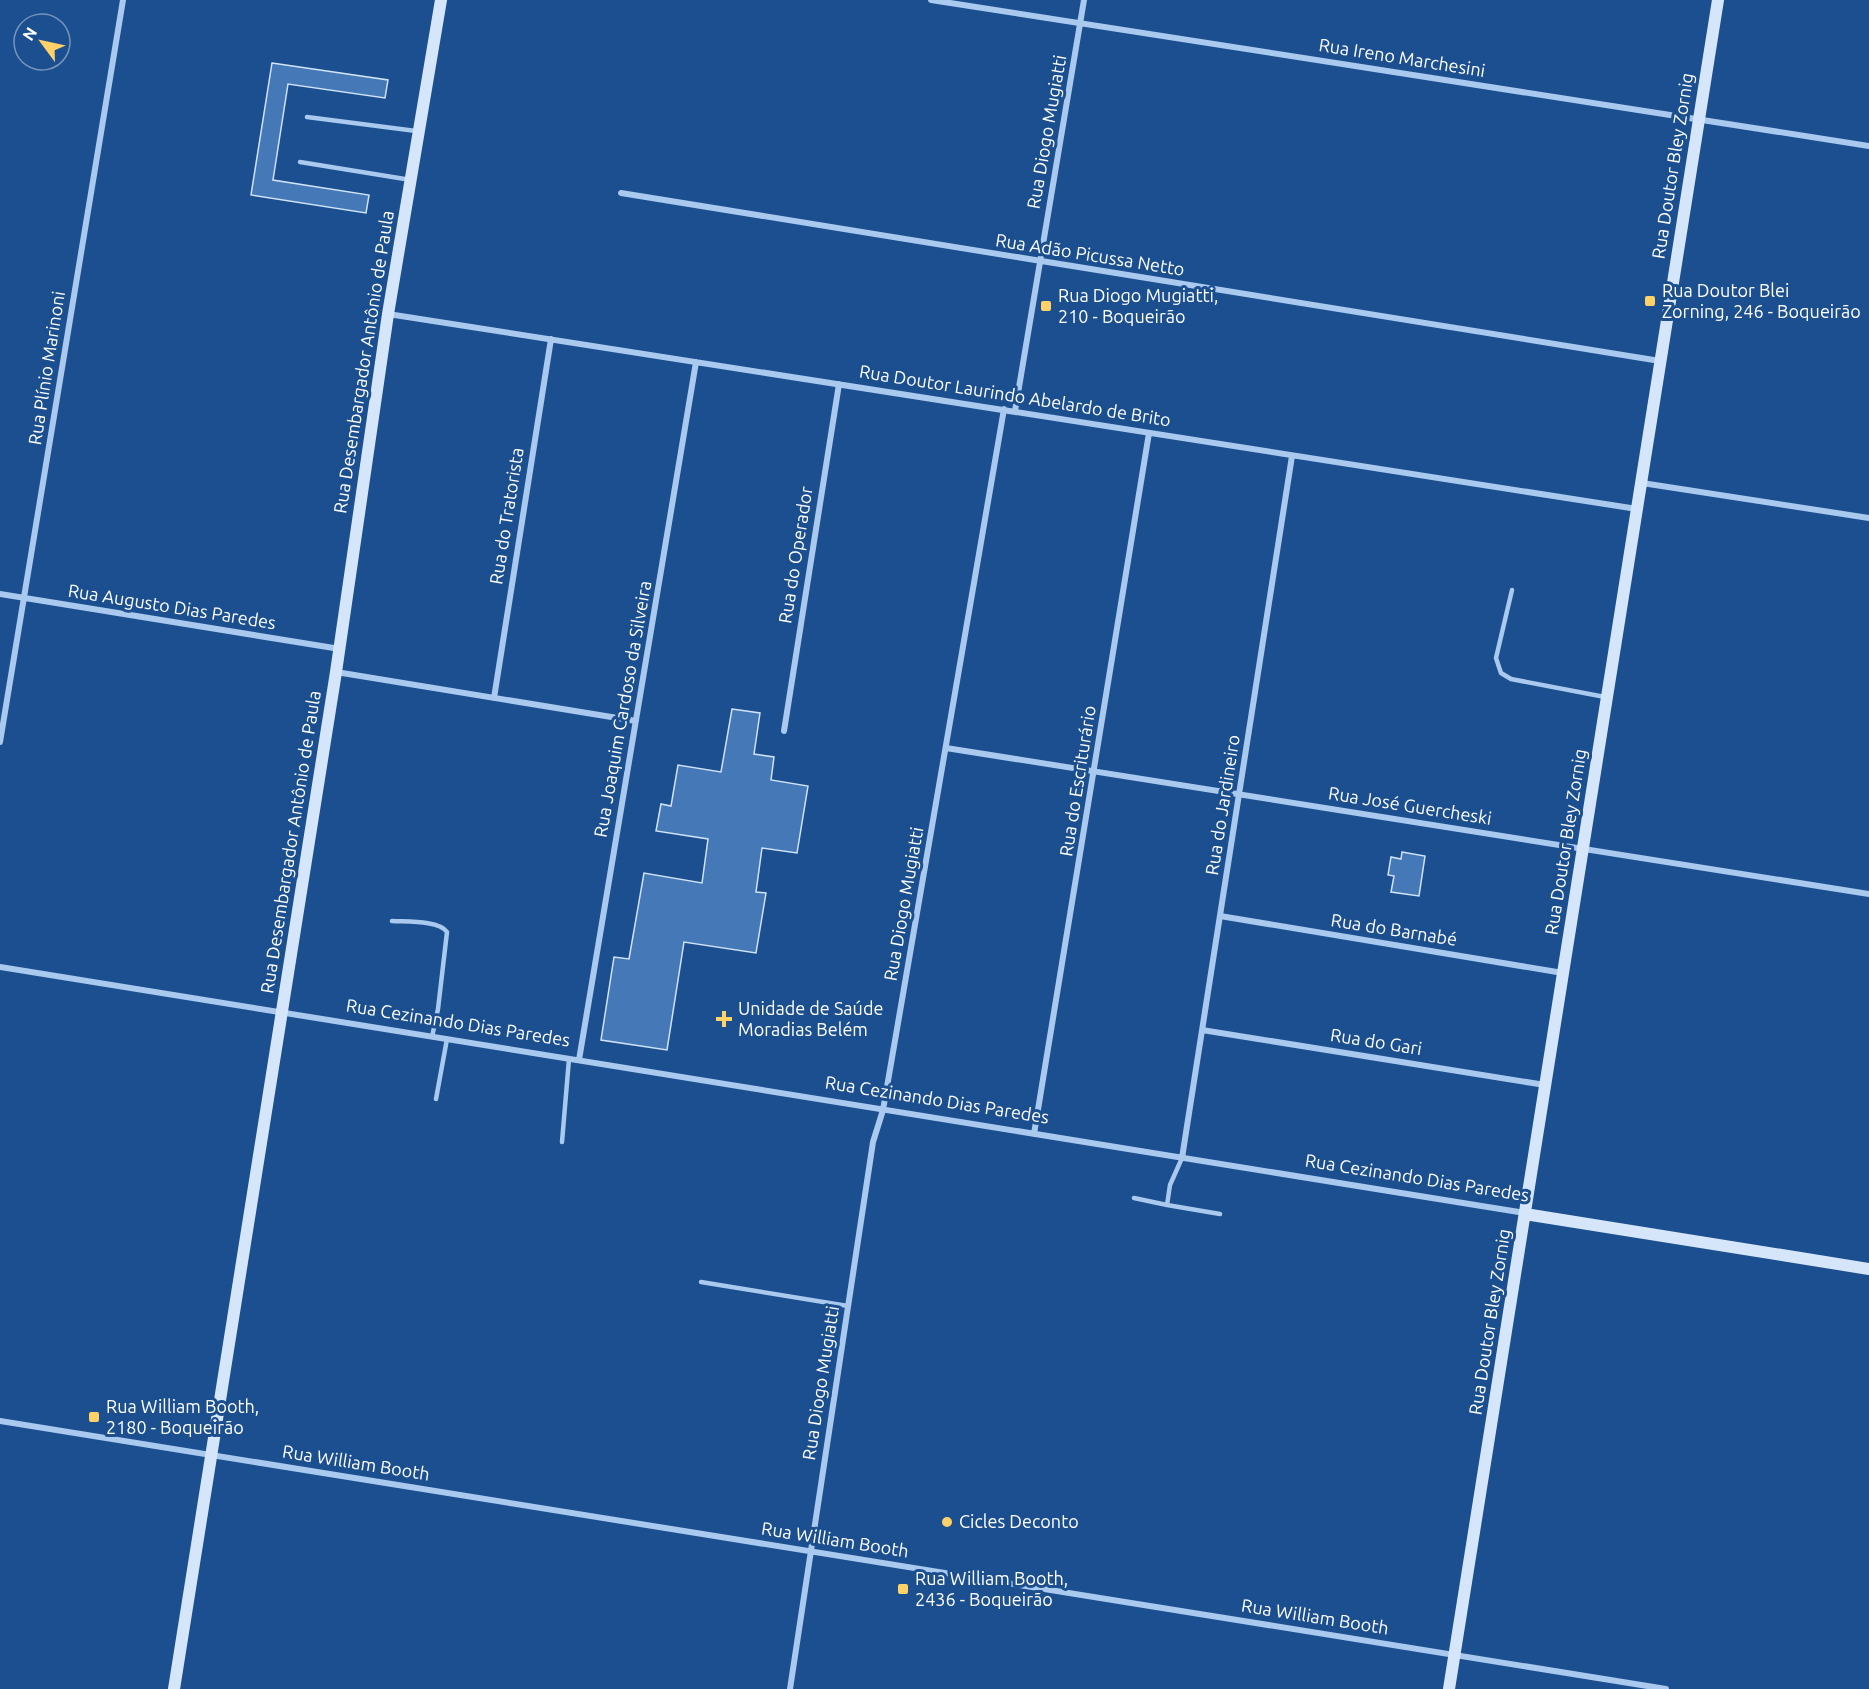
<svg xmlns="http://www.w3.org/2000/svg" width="1869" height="1689" viewBox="0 0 1869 1689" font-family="Ubuntu,sans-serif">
  <rect width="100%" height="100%" fill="#1b4f8f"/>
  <path fill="#4478b7" stroke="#cfe3fa" stroke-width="1.5" d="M272,63L388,80L385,98L288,84L273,180L369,195L366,213L251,195Z
    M732,709L760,713L754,754L774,757L771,780L808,786L797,853L762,848L756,892L766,893L756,953L684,942L667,1050L601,1040L614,957L629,959L644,873L702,883L708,839L656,831L661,804L671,806L678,765L721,772Z
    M1402,852L1425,856L1419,896L1391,892L1394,876L1388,875L1391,857L1401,859Z"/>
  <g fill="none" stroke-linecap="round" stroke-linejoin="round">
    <path stroke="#a9c9ee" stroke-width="4.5" d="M307,117L416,131
      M300,162L411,180
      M1512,590L1496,658L1501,673L1511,679L1605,697
      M392,921C406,922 439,920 447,932L438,1009L432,1037
      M436,1099L447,1039
      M562,1142L569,1059
      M1134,1198L1167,1205L1170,1185L1182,1158
      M1167,1205L1220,1214
      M701,1282L848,1306"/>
    <path stroke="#a9c9ee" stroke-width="6" d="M931,0L1869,146
      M621,193L1660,361
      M388,314L1637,509
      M1015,411L1084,0
      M1642,483L1869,518
      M0,594L340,649
      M336,672L636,721
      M494,698L551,339
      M784,731L839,384
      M0,742L123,0
      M946,748L1869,894
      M1220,916L1563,973
      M0,967L1525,1213
      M1202,1030L1545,1085
      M579,1060L696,362
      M1034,1134L1149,433
      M1182,1158L1292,456
      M0,1421L1666,1689
      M790,1689L873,1142L883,1110L1004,409"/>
    <path stroke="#d6e6fa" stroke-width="12" d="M1525,1214L1869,1269
      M174,1689L336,672L388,314L441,0
      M1449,1689L1718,0"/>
  </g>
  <g fill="#ffd166" stroke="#1b4f8f" stroke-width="2">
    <rect x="1644" y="295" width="12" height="12" rx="3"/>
    <rect x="1040" y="300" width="12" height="12" rx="3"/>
    <path d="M721 1010h6v6h6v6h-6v6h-6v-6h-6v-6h6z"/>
    <rect x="88" y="1411" width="12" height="12" rx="3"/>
    <circle cx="947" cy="1522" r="6"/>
    <rect x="897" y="1583" width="12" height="12" rx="3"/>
  </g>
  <g text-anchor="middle" stroke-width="6" stroke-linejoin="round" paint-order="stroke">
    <g font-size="18" fill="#fff" stroke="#1b4f8f">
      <text transform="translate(1402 58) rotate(9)" y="6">Rua Ireno Marchesini</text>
      <text transform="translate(1047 132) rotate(-80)" y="6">Rua Diogo Mugiatti</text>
      <text transform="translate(1673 166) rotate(-81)" y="6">Rua Doutor Bley Zornig</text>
      <text transform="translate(1090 255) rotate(9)" y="6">Rua Adão Picussa Netto</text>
      <text transform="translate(364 362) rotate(-81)" y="6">Rua Desembargador Antônio de Paula</text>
      <text transform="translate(47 368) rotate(-81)" y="6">Rua Plínio Marinoni</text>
      <text transform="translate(1015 396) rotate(9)" y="6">Rua Doutor Laurindo Abelardo de Brito</text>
      <text transform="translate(507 516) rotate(-81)" y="6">Rua do Tratorista</text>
      <text transform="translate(796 555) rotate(-81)" y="6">Rua do Operador</text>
      <text transform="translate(172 607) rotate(9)" y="6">Rua Augusto Dias Paredes</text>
      <text transform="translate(623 709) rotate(-80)" y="6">Rua Joaquim Cardoso da Silveira</text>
      <text transform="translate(1078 781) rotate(-81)" y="6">Rua do Escriturário</text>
      <text transform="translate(1223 805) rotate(-81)" y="6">Rua do Jardineiro</text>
      <text transform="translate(1410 806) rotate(9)" y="6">Rua José Guercheski</text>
      <text transform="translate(291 842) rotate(-81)" y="6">Rua Desembargador Antônio de Paula</text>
      <text transform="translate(1566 842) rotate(-81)" y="6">Rua Doutor Bley Zornig</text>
      <text transform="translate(904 904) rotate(-80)" y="6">Rua Diogo Mugiatti</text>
      <text transform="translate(1394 930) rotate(9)" y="6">Rua do Barnabé</text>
      <text transform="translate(458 1023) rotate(9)" y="6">Rua Cezinando Dias Paredes</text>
      <text transform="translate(1376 1042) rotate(9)" y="6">Rua do Gari</text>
      <text transform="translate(937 1100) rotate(9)" y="6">Rua Cezinando Dias Paredes</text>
      <text transform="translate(1417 1178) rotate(9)" y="6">Rua Cezinando Dias Paredes</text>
      <text transform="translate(1490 1322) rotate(-81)" y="6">Rua Doutor Bley Zornig</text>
      <text transform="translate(821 1383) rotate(-81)" y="6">Rua Diogo Mugiatti</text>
      <text transform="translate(356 1463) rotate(9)" y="6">Rua William Booth</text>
      <text transform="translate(835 1540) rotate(9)" y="6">Rua William Booth</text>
      <text transform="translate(1315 1617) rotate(9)" y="6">Rua William Booth</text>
    </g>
    <g font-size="18" fill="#fff" stroke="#1b4f8f" text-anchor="start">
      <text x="1662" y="297">Rua Doutor Blei<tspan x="1662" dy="21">Zorning, 246 - Boqueirão</tspan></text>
      <text x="1058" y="302">Rua Diogo Mugiatti,<tspan x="1058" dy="21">210 - Boqueirão</tspan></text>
      <text x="738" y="1015">Unidade de Saúde<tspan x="738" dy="21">Moradias Belém</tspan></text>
      <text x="106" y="1413">Rua William Booth,<tspan x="106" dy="21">2180 - Boqueirão</tspan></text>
      <text x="959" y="1528">Cicles Deconto</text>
      <text x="915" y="1585">Rua William Booth,<tspan x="915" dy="21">2436 - Boqueirão</tspan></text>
    </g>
  </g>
  <g transform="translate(42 42) rotate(303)"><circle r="28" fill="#1b4f8f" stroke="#7695bc" stroke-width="1.5"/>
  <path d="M0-4.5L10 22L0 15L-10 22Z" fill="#ffd166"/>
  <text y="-9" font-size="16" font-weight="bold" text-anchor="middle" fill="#ffffff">N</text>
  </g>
</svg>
